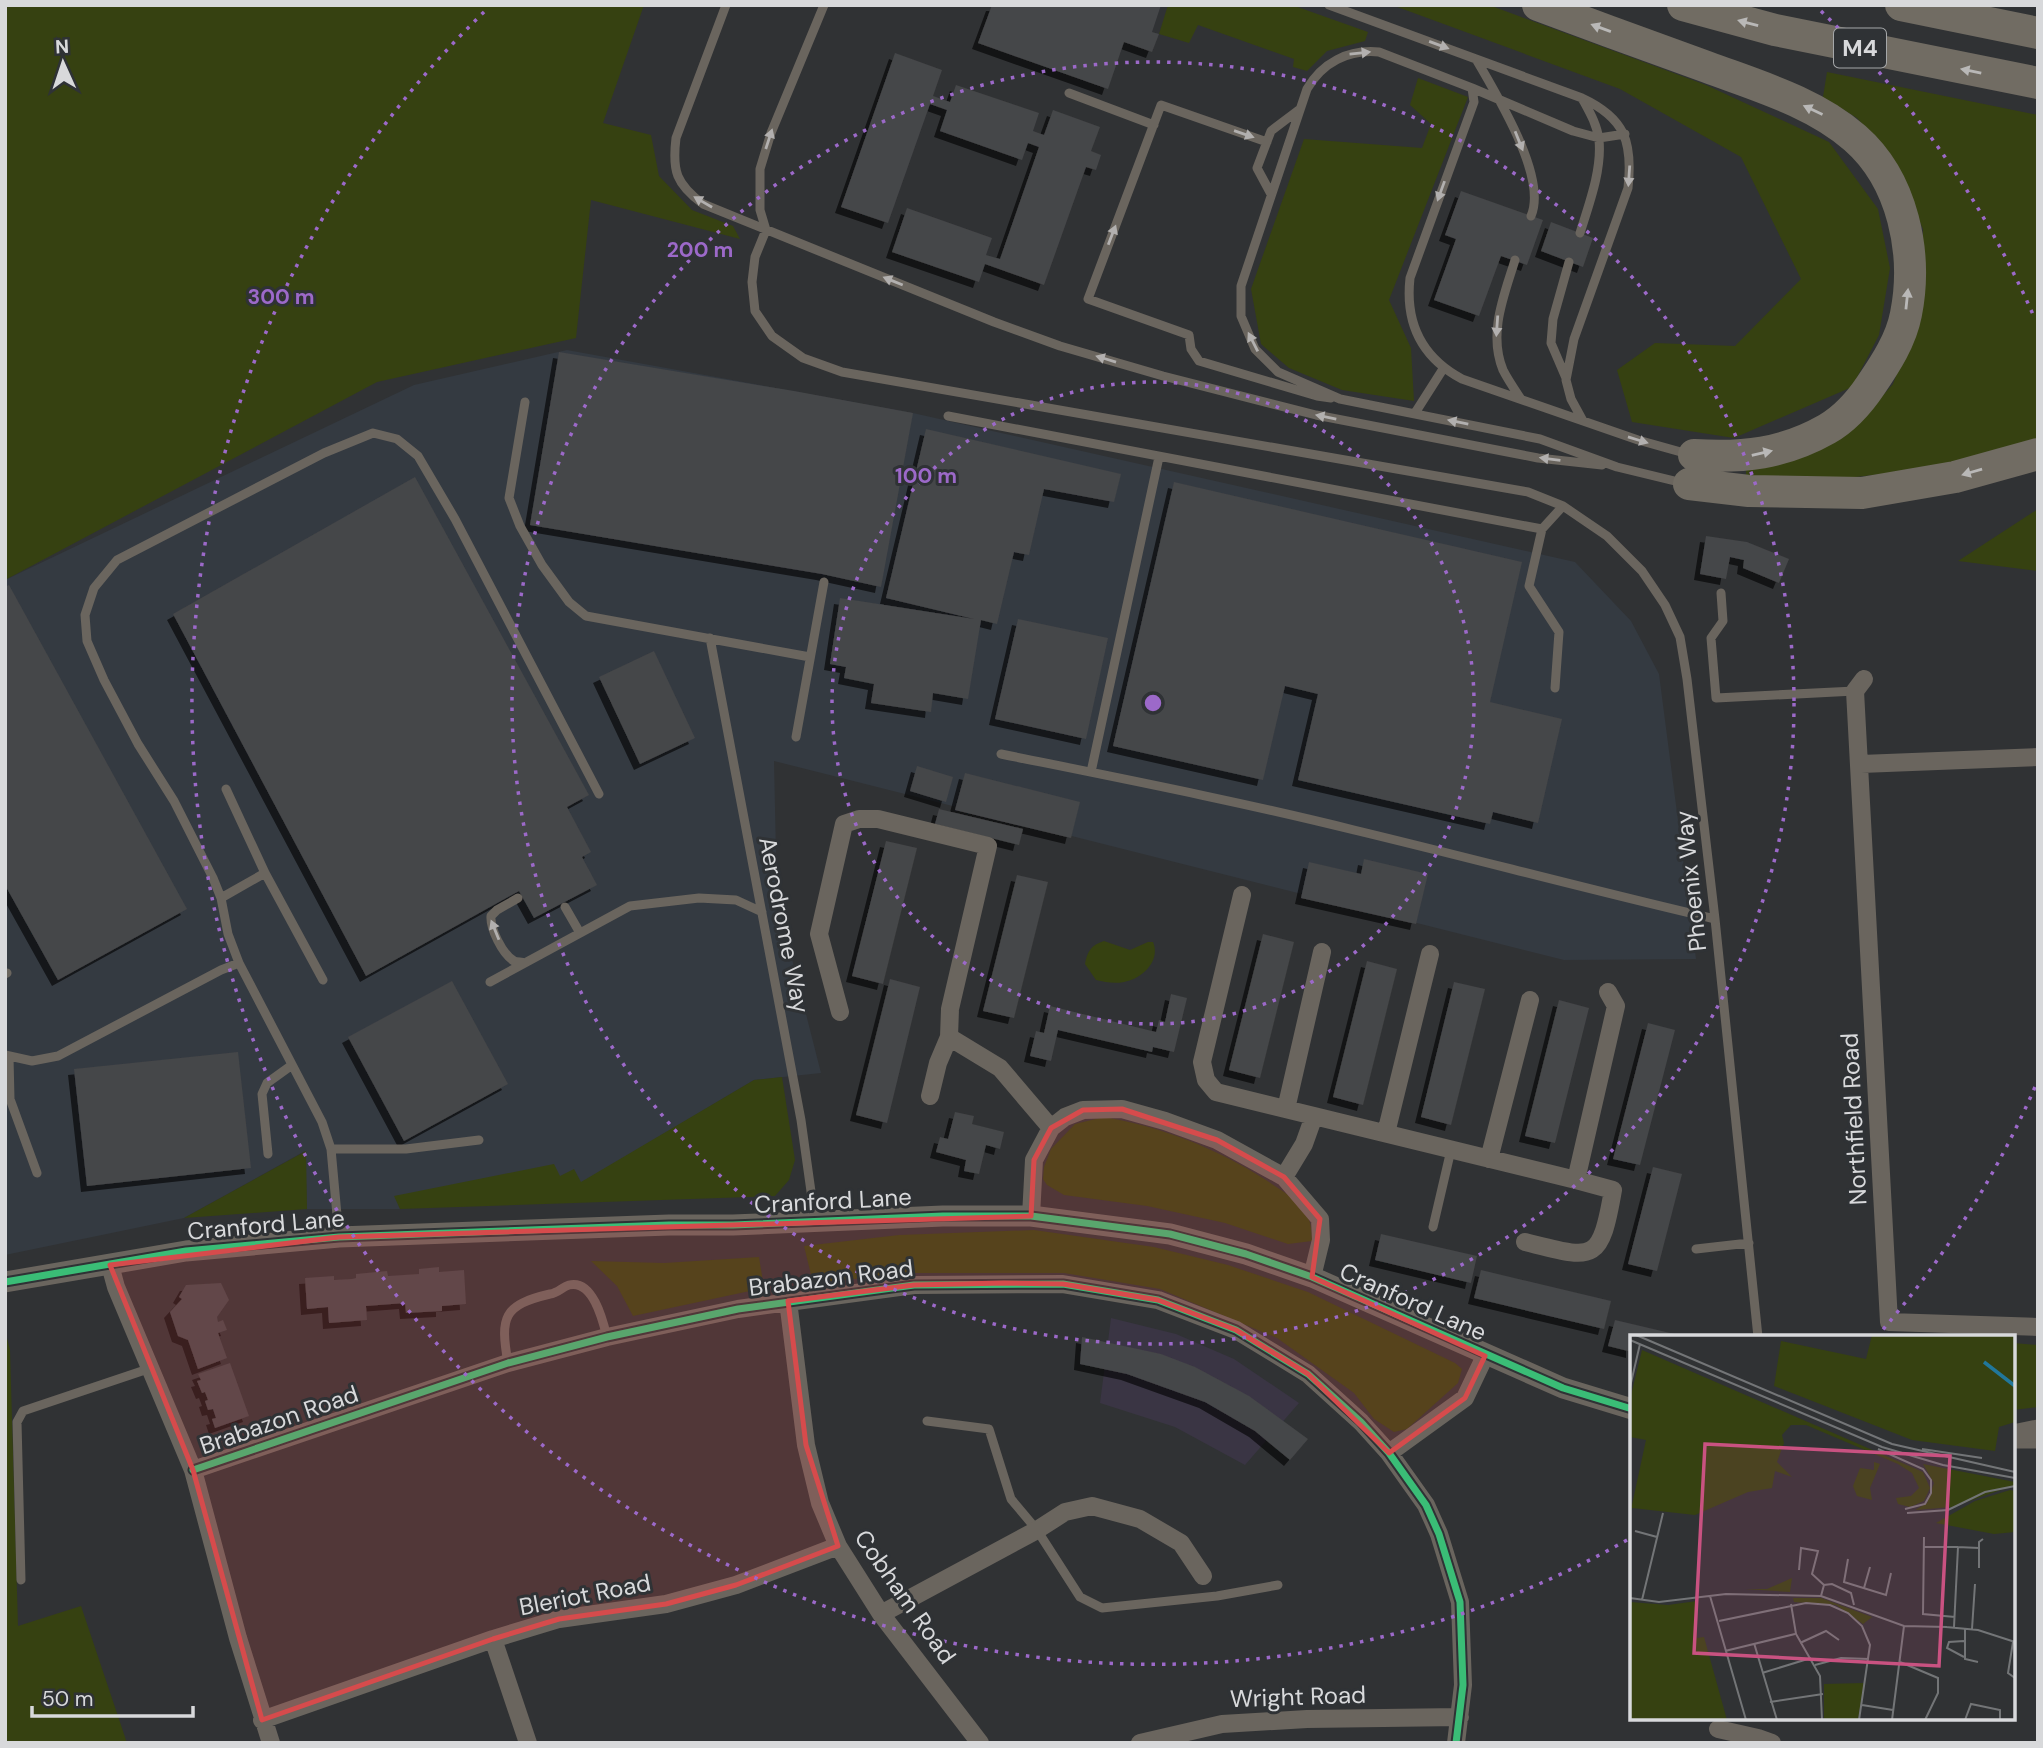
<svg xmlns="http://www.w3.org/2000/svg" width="2043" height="1748" viewBox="0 0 2043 1748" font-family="'DM Sans',sans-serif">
  <defs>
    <filter id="shadow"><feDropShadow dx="-6" dy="6" stdDeviation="0" flood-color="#0009"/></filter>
  </defs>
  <rect width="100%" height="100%" fill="#303234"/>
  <path fill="#3a3544" d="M1111,1318L1176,1334L1234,1359L1299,1403L1245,1465L1175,1427L1100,1403Z"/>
  <path fill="#343a41" d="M567,350L913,413L1575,562L1631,621L1659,674L1696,959L1564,960L774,761L777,900L821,1073L754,1080L581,1183L560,1176L395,1196L400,1209H307L305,1151L184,1218L5,1255V580L414,385Z"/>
  <path fill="#364111" d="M5,5H644L603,123L651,135L659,176L692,210L733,226L740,239L591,200L576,338L377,382L5,580Z
    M1168,5H1292L1368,32L1365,41L1327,51L1307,71L1293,67L1294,59L1198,25L1189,43L1159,34Z
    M1392,5H1489L1706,85L1829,142L1878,209L1890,268L1879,335L1852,387L1734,438L1632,422L1617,370L1655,343L1735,346L1801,279L1741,157L1620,89Z
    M1827,72L2038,115V439L1961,465L1838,479H1746V468L1877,402L1893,384L1911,335L1922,292L1923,229L1897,170L1885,149L1857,118L1823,97Z
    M1418,78L1468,97L1389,300L1411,348L1414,401L1342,390L1289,368L1261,344L1251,289L1304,139L1422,148L1431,124L1410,105Z
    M2038,509V571L1958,561Z
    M1104,941L1130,950L1148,942H1153C1161,961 1142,979 1124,982C1114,984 1105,982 1096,980L1085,964C1087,952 1091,945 1104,941Z
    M782,1077L795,1160L789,1180L775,1196L400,1209L394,1196L554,1164L560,1176L574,1169L581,1182L754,1080Z
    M1104,1117C1162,1127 1216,1148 1266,1180C1279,1189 1294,1197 1304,1210C1311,1219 1312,1231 1312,1241L1288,1244L1225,1223L1147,1206L1064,1195L1047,1185L1043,1179L1044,1167L1051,1149L1075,1124Z
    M306,1151L307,1209L184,1218Z
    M1034,1230L1154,1247L1228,1265L1308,1292L1455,1363L1462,1369L1458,1383L1407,1429L1394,1432L1374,1419L1354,1393L1277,1338L1160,1289L1064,1273H914L813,1283L804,1246L899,1235Z
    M759,1257L764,1288L633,1316L617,1286L591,1261L664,1263Z
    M5,1330L10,1350L18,1626L81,1606L127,1743H5Z
    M2013,1343L2038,1345V1407L2013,1410Z"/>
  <path fill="#454648" filter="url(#shadow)" d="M992,5H1161L1152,32L1159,34L1152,52L1124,42L1108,89L978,43Z
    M895,53L942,70L933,96L950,102L956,85L1039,113L1033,131L1044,135L1053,110L1100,127L1091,151L1101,155L1096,170L1086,167L1044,285L985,264L979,282L892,252L907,208L992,238L986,255L1000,259L1039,147L1028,143L1022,160L940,131L947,110L930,104L888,223L841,207Z
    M1461,191L1543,220L1527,265L1501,256L1479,316L1434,300L1456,239L1445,235Z
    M1551,222L1593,238L1583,267L1541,251Z
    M559,352L794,391L913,413L881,587L822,574L530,525Z
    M926,429L1121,474L1114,502L1044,489L1029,555L1014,552L997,624L981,620L968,699L933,693L931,712L871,703L874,684L844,678L846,667L830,664L840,598L974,619L886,598Z
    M415,477L589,795L567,807L591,852L582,857L597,885L534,918L519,891L366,976L173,614Z
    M1174,482L1522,562L1490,702L1562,719L1538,823L1493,812L1490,824L1298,780L1318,694L1285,686L1263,780L1113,746Z
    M1706,536L1747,542L1789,559L1779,583L1743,568L1744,560L1730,557L1726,579L1700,574Z
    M9,585L187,909L58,980L5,885V587Z
    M1018,619L1108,638L1086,739L995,719Z
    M654,651L695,738L640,764L599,677Z
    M917,766L953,777L946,802L910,791Z
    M965,773L1080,802L1071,838L955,810Z
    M939,809L1023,829L1019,845L935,824Z
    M886,841L917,848L883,984L852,976Z
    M1364,859L1428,874L1416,924L1301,898L1309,862L1361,874Z
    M1017,875L1048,882L1014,1018L983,1011Z
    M1263,934L1294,942L1260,1078L1229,1070Z
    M1367,961L1397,969L1363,1105L1333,1097Z
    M890,979L920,987L887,1123L856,1115Z
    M452,981L508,1084L404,1141L348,1037Z
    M1454,982L1485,989L1451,1125L1421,1117Z
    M1171,994L1187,998L1174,1052L1153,1047L1152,1052L1058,1030L1051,1061L1030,1056L1036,1031L1044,1033L1050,1006L1156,1032L1159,1020L1165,1022Z
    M1559,1000L1589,1008L1555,1143L1525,1136Z
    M1648,1023L1675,1030L1640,1165L1613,1159Z
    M238,1052L251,1168L87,1186L74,1069Z
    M955,1112L974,1116L972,1124L1004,1132L1000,1149L986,1145L979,1174L964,1171L966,1160L936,1152L940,1137L948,1139Z
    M1653,1167L1682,1174L1657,1271L1628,1264Z
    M1381,1234L1477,1256L1471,1283L1375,1260Z
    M439,1267V1272L464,1270L466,1304L442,1306V1311L406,1313L405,1303L366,1306L367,1320L329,1323L328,1307L307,1309L305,1278L334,1276V1280L352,1279L356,1278V1274L387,1271L388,1276L419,1274V1269Z
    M1481,1270L1611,1301L1604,1329L1474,1298Z
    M221,1283L229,1300L217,1317L218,1322L223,1320L227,1330L218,1333L227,1358L198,1369L188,1340L178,1336L170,1312L182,1299L179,1297L186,1285Z
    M1615,1320L1683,1336V1337H1632V1352L1608,1346Z
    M1082,1337L1161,1354L1195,1367L1249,1396L1308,1439L1290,1460L1255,1431L1205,1402L1127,1374L1080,1364Z
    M230,1363L249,1416L215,1428L212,1419L216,1418L213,1409L208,1410L205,1401L208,1400L205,1392L202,1393L197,1381L201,1380L198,1374Z"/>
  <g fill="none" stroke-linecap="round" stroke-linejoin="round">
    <path stroke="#6a655e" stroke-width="9" d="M726,5L676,138C672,171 676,184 703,204L994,322L1060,346L1163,376L1316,415L1538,458L1602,465
      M824,5L771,133L760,169V210L766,230L755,257L752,282L755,311L772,336L803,358L842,372L1528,492L1563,506L1607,536L1642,571L1665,605L1680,637L1687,679L1715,919L1758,1337
      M1329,5L1582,98C1625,118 1633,142 1628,188L1574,339L1566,380L1571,399L1583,421
      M1476,59C1496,94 1548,177 1531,216
      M1472,88L1573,131L1599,138L1625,134
      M1069,93L1154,125
      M1267,142L1161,105L1088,299L1189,335L1191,349L1199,361L1317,396L1331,398
      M1271,194L1257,168L1271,131L1300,109
      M1580,233C1589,204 1602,170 1599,140C1597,124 1589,111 1582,98
      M1515,260C1504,296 1488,333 1503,370C1508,380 1515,390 1521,399
      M1566,378L1551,343L1553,319L1569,262
      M525,402L509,498L520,526L542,565L569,602L586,616L810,657
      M1415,413L1443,369
      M948,416L1542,529L1563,506
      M1683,483L1617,467L1540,439L1340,399L1278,372L1255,349L1241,316V286L1307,89C1322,63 1348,49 1379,52L1472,88L1474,102L1410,278C1405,323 1421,357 1462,379L1638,440L1688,454
      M1542,529L1529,586L1559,632L1555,688
      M1721,593L1723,621L1711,638L1716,698L1855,691
      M710,638L801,1120L815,1220
      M796,737L824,582
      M1001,754C1119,778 1237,801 1354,830C1475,859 1594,891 1715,919
      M1091,772L1159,457
      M265,873L323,980
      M221,898L265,873L226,789
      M518,898L497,910L491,916C490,928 502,954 514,961C517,962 521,962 525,963
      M565,907L580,933
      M5,974L7,973
      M490,982L630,906L699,898L736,900L762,912
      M5,1055L32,1061L58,1056L221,970L239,963
      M9,1057L10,1099L37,1173
      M331,1149H406L479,1140
      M268,1154L262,1094L267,1083L292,1065
      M1433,1227L1451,1150
      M339,1237L331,1149L322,1122L239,963L228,934L221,898L213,878L174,801L138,744L104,680L87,641L85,615L94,588L117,560L324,453L373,433L397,439L418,456L455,519L599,794
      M1696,1249L1749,1243
      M508,1363C500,1317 503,1305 550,1294C558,1293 562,1287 569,1285C593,1279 603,1321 607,1337
      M927,1421L989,1429L1011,1499L1037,1530L1080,1597L1102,1608L1217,1596L1278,1585
      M2013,1444H2038
      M21,1580L17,1422L23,1411L151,1368"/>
    <path stroke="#6a655e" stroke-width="18" d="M1864,679L1855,691L1889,1322L2038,1327
      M1861,764L2038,757
      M1242,895L1202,1062L1206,1080L1216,1092L1576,1180L1616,1006L1608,992
      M840,1012L819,934L844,824L859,819H878L988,846L950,1009L949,1037L1000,1068L1051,1128
      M930,1096L938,1063L949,1037
      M1286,1109L1322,952
      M1386,1133L1430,954
      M1489,1159L1530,1000
      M1284,1177L1304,1144L1314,1116
      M1031,1216L1034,1160L1051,1128L1065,1117L1083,1110L1122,1109L1165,1121L1217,1140L1284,1177L1320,1219L1321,1240L1312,1277
      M1525,1242C1594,1259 1600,1265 1613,1190L1576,1180
      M110,1265L116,1287L193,1470L238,1638L271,1743
      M788,1301L806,1445L820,1503L838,1546L881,1614L980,1743
      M1389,1453L1465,1398L1485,1356
      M193,1470L508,1363L607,1337L738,1309L914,1285L1063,1284L1158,1300L1236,1330L1308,1374L1361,1422L1389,1453L1426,1505L1439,1534L1460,1602L1463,1685L1456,1743
      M881,1614L1037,1530L1065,1512L1092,1506L1140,1519L1181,1543L1203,1576
      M493,1639L528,1743
      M262,1720L493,1639L559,1619L666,1604L736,1585L838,1546
      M1718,1729L1758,1738L1772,1743
      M1140,1743L1222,1724L1307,1719L1460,1717"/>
    <path stroke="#6a655e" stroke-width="21" d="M5,1282L186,1251L339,1237L669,1225H733L943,1216H1031L1170,1234L1246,1254L1312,1277L1563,1388L1632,1409
      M2013,1435L2038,1430"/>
    <path stroke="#716c63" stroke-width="32" d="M1538,5C1594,26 1651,47 1707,67C1758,86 1814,102 1855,138C1903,180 1918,253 1906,314C1901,340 1886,363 1871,385C1859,403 1846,418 1827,429C1783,454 1743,458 1694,455
      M1683,5L1775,30L2038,83
      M1901,5L2038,33
      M1689,484L1749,491L1862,493L1955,477L2038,454"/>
    <g stroke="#2f3235" stroke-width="11">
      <path id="cycleway" d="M5,1282L186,1251L339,1237L669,1225H733L943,1216H1031L1170,1234L1246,1254L1312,1277L1563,1388L1632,1409
        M193,1470L508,1363L607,1337L738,1309L914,1285L1063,1284L1158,1300L1236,1330L1308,1374L1361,1422L1389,1453L1426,1505L1439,1534L1460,1602L1463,1685L1456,1743"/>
    </g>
    <use href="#cycleway" stroke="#3abd76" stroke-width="7"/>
  </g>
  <defs><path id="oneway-solid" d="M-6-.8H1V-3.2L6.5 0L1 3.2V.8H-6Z" transform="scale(1.75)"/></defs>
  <g fill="#b9b8b7">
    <use href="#oneway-solid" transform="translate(1748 23) rotate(-165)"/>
    <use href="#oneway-solid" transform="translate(1601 28) rotate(-160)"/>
    <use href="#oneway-solid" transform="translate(1971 71) rotate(-168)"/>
    <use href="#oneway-solid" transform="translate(1813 110) rotate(-155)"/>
    <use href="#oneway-solid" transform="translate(1907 299) rotate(-84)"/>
    <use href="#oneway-solid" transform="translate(1762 453) rotate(-13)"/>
    <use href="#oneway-solid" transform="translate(1972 472) rotate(164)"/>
  </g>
  <g fill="#b2b0af">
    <use href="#oneway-solid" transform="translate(1439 45) rotate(20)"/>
    <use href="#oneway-solid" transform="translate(1360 53) rotate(-6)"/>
    <use href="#oneway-solid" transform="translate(1244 134) rotate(19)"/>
    <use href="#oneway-solid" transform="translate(769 139) rotate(-72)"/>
    <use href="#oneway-solid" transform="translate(1519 141) rotate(68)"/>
    <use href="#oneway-solid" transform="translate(1629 176) rotate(94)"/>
    <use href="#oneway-solid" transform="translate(1441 191) rotate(110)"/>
    <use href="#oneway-solid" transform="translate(703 202) rotate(-150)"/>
    <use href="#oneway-solid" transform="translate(1112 235) rotate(-69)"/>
    <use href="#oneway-solid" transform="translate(893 281) rotate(-158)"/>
    <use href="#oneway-solid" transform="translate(1497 326) rotate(94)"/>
    <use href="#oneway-solid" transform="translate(1253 342) rotate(-117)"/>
    <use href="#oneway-solid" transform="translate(1106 359) rotate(-163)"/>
    <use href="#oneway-solid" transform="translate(1326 417) rotate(-169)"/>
    <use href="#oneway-solid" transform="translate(1458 422) rotate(-169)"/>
    <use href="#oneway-solid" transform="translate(1638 440) rotate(17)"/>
    <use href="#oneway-solid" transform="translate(1550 459) rotate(-173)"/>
    <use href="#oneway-solid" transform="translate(495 930) rotate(-112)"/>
  </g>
  <path fill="#d64b4c" fill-opacity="0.2" stroke="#d64b4c" stroke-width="5" stroke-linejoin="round" d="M1122,1109L1217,1140L1284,1177L1320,1219L1312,1277L1485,1356L1465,1398L1389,1453L1308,1374L1236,1330L1158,1300L1063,1284L1004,1283L914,1285L788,1301L806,1445L838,1546L736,1585L666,1604L559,1619L493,1639L262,1720L193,1470L110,1265L339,1237L1031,1216L1034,1160L1051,1128L1083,1110Z"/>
  <g fill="none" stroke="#9c69c9" stroke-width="3.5" stroke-dasharray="3.5 7">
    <circle cx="1153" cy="703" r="321"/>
    <circle cx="1153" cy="703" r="641"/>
    <path d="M2035 1087A962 962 0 0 1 1879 1334M1627 1540A962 962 0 0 1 485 11M1821 11A962 962 0 0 1 2035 319"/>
  </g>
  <g text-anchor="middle" stroke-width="6" stroke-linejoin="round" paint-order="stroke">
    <rect fill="#2f3235" stroke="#a5a7a9" stroke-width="2" x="1834" y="28.5" width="52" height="39" rx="5"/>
    <g font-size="23" font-weight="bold" fill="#d8d9db">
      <text x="1860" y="56">M4</text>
    </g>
    <g font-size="24" fill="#d8d9db" stroke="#2f3235">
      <text transform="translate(1691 881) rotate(-96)" y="8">Phoenix Way</text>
      <text transform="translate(784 925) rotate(79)" y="8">Aerodrome Way</text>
      <text transform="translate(1854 1119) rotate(-93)" y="8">Northfield Road</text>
      <text transform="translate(833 1201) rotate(-3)" y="8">Cranford Lane</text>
      <text transform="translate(266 1225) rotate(-5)" y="8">Cranford Lane</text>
      <text transform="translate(831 1278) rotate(-7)" y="8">Brabazon Road</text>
      <text transform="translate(1413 1302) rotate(24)" y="8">Cranford Lane</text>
      <text transform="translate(279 1420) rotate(-19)" y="8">Brabazon Road</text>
      <text transform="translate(585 1595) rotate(-11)" y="8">Bleriot Road</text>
      <text transform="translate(905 1597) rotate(55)" y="8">Cobham Road</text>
      <text transform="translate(1298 1697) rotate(-2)" y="8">Wright Road</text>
    </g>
  </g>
  <g transform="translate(1630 1335)">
    <rect width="385" height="385" fill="#303234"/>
    <path d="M242,0H385V87L369,92L365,116L282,105L144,51L151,6L236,24ZM12,15L293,137L300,153L294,166L280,172L268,169L266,163L281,161L289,153L282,138L268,129L176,90H161L152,100L154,108L147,127L162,142L145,136L142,153L118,157L65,180L2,173L0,179L16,105L0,102V64ZM244,127L250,129L240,153L242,165L227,161L223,151L230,133L244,135ZM293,129L385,147V150L322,172L285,175L297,168L304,148ZM380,155L385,156V197L364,199L306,188L345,166ZM162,243L160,257L115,254H137ZM163,263H191L242,282L233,289L206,270L164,267ZM67,266V303L74,302L97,385H0V267L38,270ZM234,348L228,385H194V349Z" fill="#364111"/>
    <path fill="none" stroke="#21779b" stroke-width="3.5" d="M354,27L385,51"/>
    <path fill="none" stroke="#737577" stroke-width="2" d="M6,0L262,109L385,137M0,5L252,112L313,130L385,143M0,52L10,9M248,114L293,134L301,145V158L295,169L275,174M292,114L352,123M277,178L318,175L355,157L385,151M5,196L27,202M294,202L293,279L325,282M293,212H328M218,224L214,247L256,260L261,238M349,233V207L353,204M169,235L171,213L188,216L182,239L194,250M234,253L240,232M80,261L116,385M191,261L194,250L202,249L221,258L224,270M0,263L29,267L96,259L191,261L274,291L317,292M12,265L33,178M161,269L166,299L190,341L192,385M89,286L176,268L200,270L218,278L232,291L240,310L229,385M316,292L348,295L385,307M324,292L328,212L349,213M335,293V324L348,327M342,294L345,249M334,306L319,307L317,313L334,322M383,307L378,338L385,343M124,308L147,385M170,308L196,296L209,305M95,316L165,299M270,327L308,343V358L295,385M185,330L211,323L239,324M132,338L181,323M140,367L193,359M232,370L263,375M262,385L274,291M335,385L341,369L370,375V385"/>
    <path fill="#c95281" fill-opacity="0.15" stroke="#c95281" stroke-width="3.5" d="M75,109L320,121L309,331L64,318Z"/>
    <rect width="385" height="385" fill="none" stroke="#d8d9db" stroke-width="3.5"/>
  </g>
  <circle cx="1153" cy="703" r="10" fill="#9c69c9" stroke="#2f3235" stroke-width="3.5"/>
  <g font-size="21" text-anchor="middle" font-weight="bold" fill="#9c69c9" stroke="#2f3235" stroke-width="6" stroke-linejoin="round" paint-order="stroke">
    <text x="700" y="257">200 m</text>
    <text x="281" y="304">300 m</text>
    <text x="926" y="483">100 m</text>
  </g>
  <rect width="2043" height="1748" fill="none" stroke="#d8d9db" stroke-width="14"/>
  <g transform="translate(63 63) rotate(357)" stroke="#2f3235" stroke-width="5" paint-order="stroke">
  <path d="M0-5L12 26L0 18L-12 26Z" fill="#d8d9db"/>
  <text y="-10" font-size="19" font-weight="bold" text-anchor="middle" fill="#d8d9db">N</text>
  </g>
  <path d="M32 1706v10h161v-10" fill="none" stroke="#d8d9db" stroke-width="3.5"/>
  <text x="42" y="1706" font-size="21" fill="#d8d9db" stroke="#2f3235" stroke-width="5" paint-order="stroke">50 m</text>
</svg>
